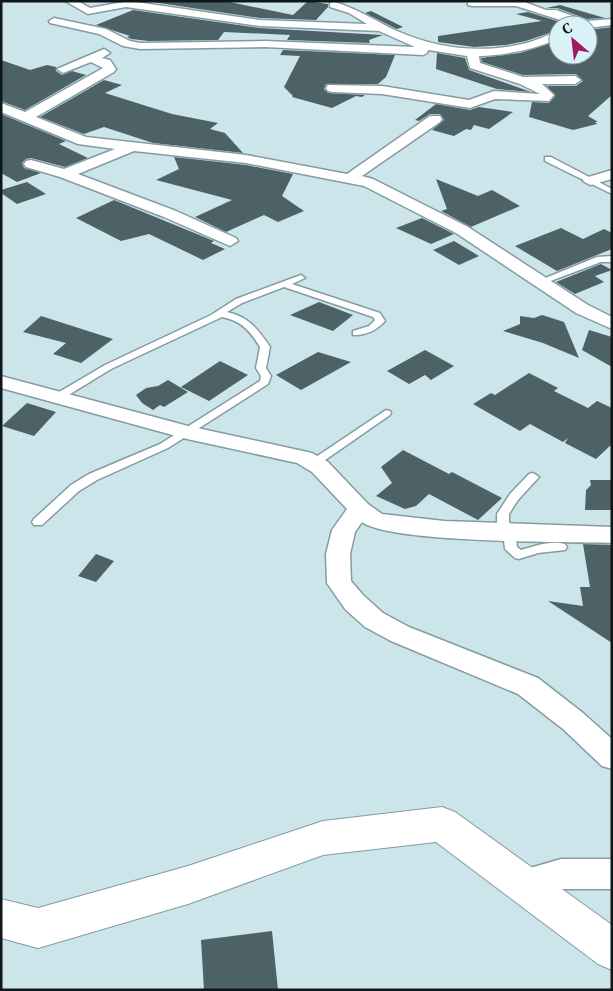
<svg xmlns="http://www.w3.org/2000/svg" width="613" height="991" viewBox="0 0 613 991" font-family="'PT Serif',serif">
  <rect width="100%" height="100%" fill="#cce5eb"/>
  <path fill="#4c6267" d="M154,1H225L293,15L308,1L328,4V7L316,20L260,18L152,2Z
    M560,5L605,18L587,19L557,8H546Z
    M133,10L260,28L383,35L369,40L370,43L287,40L290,35L224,32L218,40L149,41L131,39L127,37L130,36L96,25Z
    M371,11L403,27L397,29L365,13Z
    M528,12L570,25H558V30L526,41L506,45L474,47L438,42V36L542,21L516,14Z
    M612,27V95L588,116L598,122H595L597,124L573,130L529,117L532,102L549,103L555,96L547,86H576L583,81L576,74L523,75L482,62L481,58L520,53L558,41V55H588V30Z
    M283,50L395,55L386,77L378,84H326L324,89L328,93L365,95L362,97L356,96L332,108L292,97L293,96L284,87L300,56L280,55Z
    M437,53L465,58L469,70L531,92L497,89L436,69Z
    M1,60L30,70L47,65L56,67V71L62,75L72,71L86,75L25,110L1,101Z
    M104,80L122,85L105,93L172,114L218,123L210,129L225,133L243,153L153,143L104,127L84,134L40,117Z
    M436,104L470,110L479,107L513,112L489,129L474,125L471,130L466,129L454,136L432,130L444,120L440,114H430L419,121L415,120Z
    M1,114L66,141L59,144L88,158L65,167L31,158L26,159L22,163L24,168L41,173L17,182L1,173Z
    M174,157L246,165L293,174L282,196L304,211L278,222L264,215L226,232L195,217L232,200L156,180L179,169Z
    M436,179L478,196L492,190L520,206L471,227L441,211L447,209Z
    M27,182L46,194L17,204L1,193V190Z
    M114,200L214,241L211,243L225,249L203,260L149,234L121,241L76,218Z
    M422,218L454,234L431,244L396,228Z
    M561,228L583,239L604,229L612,233V249L557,271L515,246Z
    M454,241L479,256L459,265L433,250Z
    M601,264L612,270L595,276L604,282L575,294L556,282Z
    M319,302L353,315L333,331L290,315Z
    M542,315L564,322L579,358L543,343L503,331L520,324V316L534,318Z
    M41,316L113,339L81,363L53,354L66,343L23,332Z
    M589,330L612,337V367L582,350Z
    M425,350L454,366L431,380L425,375L409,384L387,371Z
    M318,352L351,362L301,390L276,375Z
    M220,361L248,375L209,401L181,387Z
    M529,373L558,388L554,391L588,408L597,401L612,408V444L596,459L565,443L568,438L563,442L530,424L520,431L473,404L491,393L495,395Z
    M168,380L188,392L164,407L160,405L153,410L142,403L136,395L146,388L158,386Z
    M27,403L56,412L34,436L2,426Z
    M403,450L449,474L452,472L502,498L478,520L429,494L416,506L405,509L376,496L392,483L381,467Z
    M590,480H612V510H585L586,490L591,485Z
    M583,544L612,545V643L548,601L583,606L580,587H590Z
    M96,554L114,561L96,582L78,576Z
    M272,931L278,990H204L201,940Z"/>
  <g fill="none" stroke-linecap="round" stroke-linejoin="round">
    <g stroke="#849ba1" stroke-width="3">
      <path id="service" d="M545,157H551L612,189V194L545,161Z
        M612,256V262H601L545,283H539L538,281L597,257Z
        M301,275L305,278L292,284L380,313L385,321C377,330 365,336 353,335V331L369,326L375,320L373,317L284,287L242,303L227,312C249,317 258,329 270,347L266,368L271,376L268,384L168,448L97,480L79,491L42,525H34L32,522L34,519L71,485L89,474L160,444L260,381L261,376L256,368L260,347C250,331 242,321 222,317L111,369L62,399H54L53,397L54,395L105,365L211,315L236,299Z
        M386,410L390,411L391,413L390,415L318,465H310L309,463L310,461Z
        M533,473L539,477L518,500L509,514V522L515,531L517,547L521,550C534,546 551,540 565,544L567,547L565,550L538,553L519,559L515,558L505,549L503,532L497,523V514L510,494L529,474Z"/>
    </g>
    <g stroke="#849ba1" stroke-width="3">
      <path id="minor" d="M65,1H78L90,8L129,1L260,20L367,24L349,13L330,7V3L334,2C357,8 375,21 397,31C436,48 479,54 522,44C534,42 546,35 558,32V39C533,50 506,55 479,56L480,63L523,77L575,76L581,80L575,84H542L554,95L549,101L495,99L470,108L382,94L332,92L328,91L326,88L328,85L382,86L469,100L494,91L540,94L520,84L470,68L467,56L428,50L427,53L423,55L265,47L140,49L123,46L99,34L50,23L49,21L54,18L106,29L130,41L140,43L265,41L415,47L379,31L260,26L126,7L88,14Z
        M468,1H522L546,10H556L587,21L612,19V25L588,28V25H576L516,6H472L468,5Z
        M104,49L110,53L102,58L110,60L116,69L114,72L36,117L86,137L246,155L347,174L430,116H440L442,119L440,122L362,176L373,179L468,227L588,305L612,317V329L576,313L456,233L364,186L246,163L134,151L78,174L176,211L236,238L238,241L230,246L164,217L60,177L26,167L24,164L26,161L31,160L64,169L115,149L78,144L1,112V103L25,112L103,68L91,62L63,73L57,69Z
        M612,170V179L590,185L583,181L585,178Z
        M1,376L188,426L312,453L328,462L368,504L382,514L444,521L612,527V543C568,542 390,543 362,522L355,532L350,554L351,581L363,595L383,613L409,627L538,678L583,713L612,739V769L602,766L563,729L518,694L391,641L365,627L345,609L327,583L326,554L332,530L347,509L312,472L297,463L187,439L1,388Z
        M561,859H612V889H561L524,899L513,895L508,884L513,873Z"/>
    </g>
    <g stroke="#849ba1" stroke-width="2">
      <path id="tertiary" d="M442,807L455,812L612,925V970L598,964L436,842L323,855L188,904L38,948L1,938V899L38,908L188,866L323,821Z"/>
    </g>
    <use href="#service" fill="#fff" fill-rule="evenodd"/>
    <use href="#minor" fill="#fff" fill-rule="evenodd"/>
    <use href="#tertiary" fill="#fff" fill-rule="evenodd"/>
  </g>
  <rect width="613" height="991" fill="none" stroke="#0e1719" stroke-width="5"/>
  <g transform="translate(573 40) rotate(332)"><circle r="24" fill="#d9f2f8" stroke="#889a9f"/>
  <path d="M0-4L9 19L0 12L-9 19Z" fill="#9f1866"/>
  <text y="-8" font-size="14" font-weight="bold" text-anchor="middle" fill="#0e1719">С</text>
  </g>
</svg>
